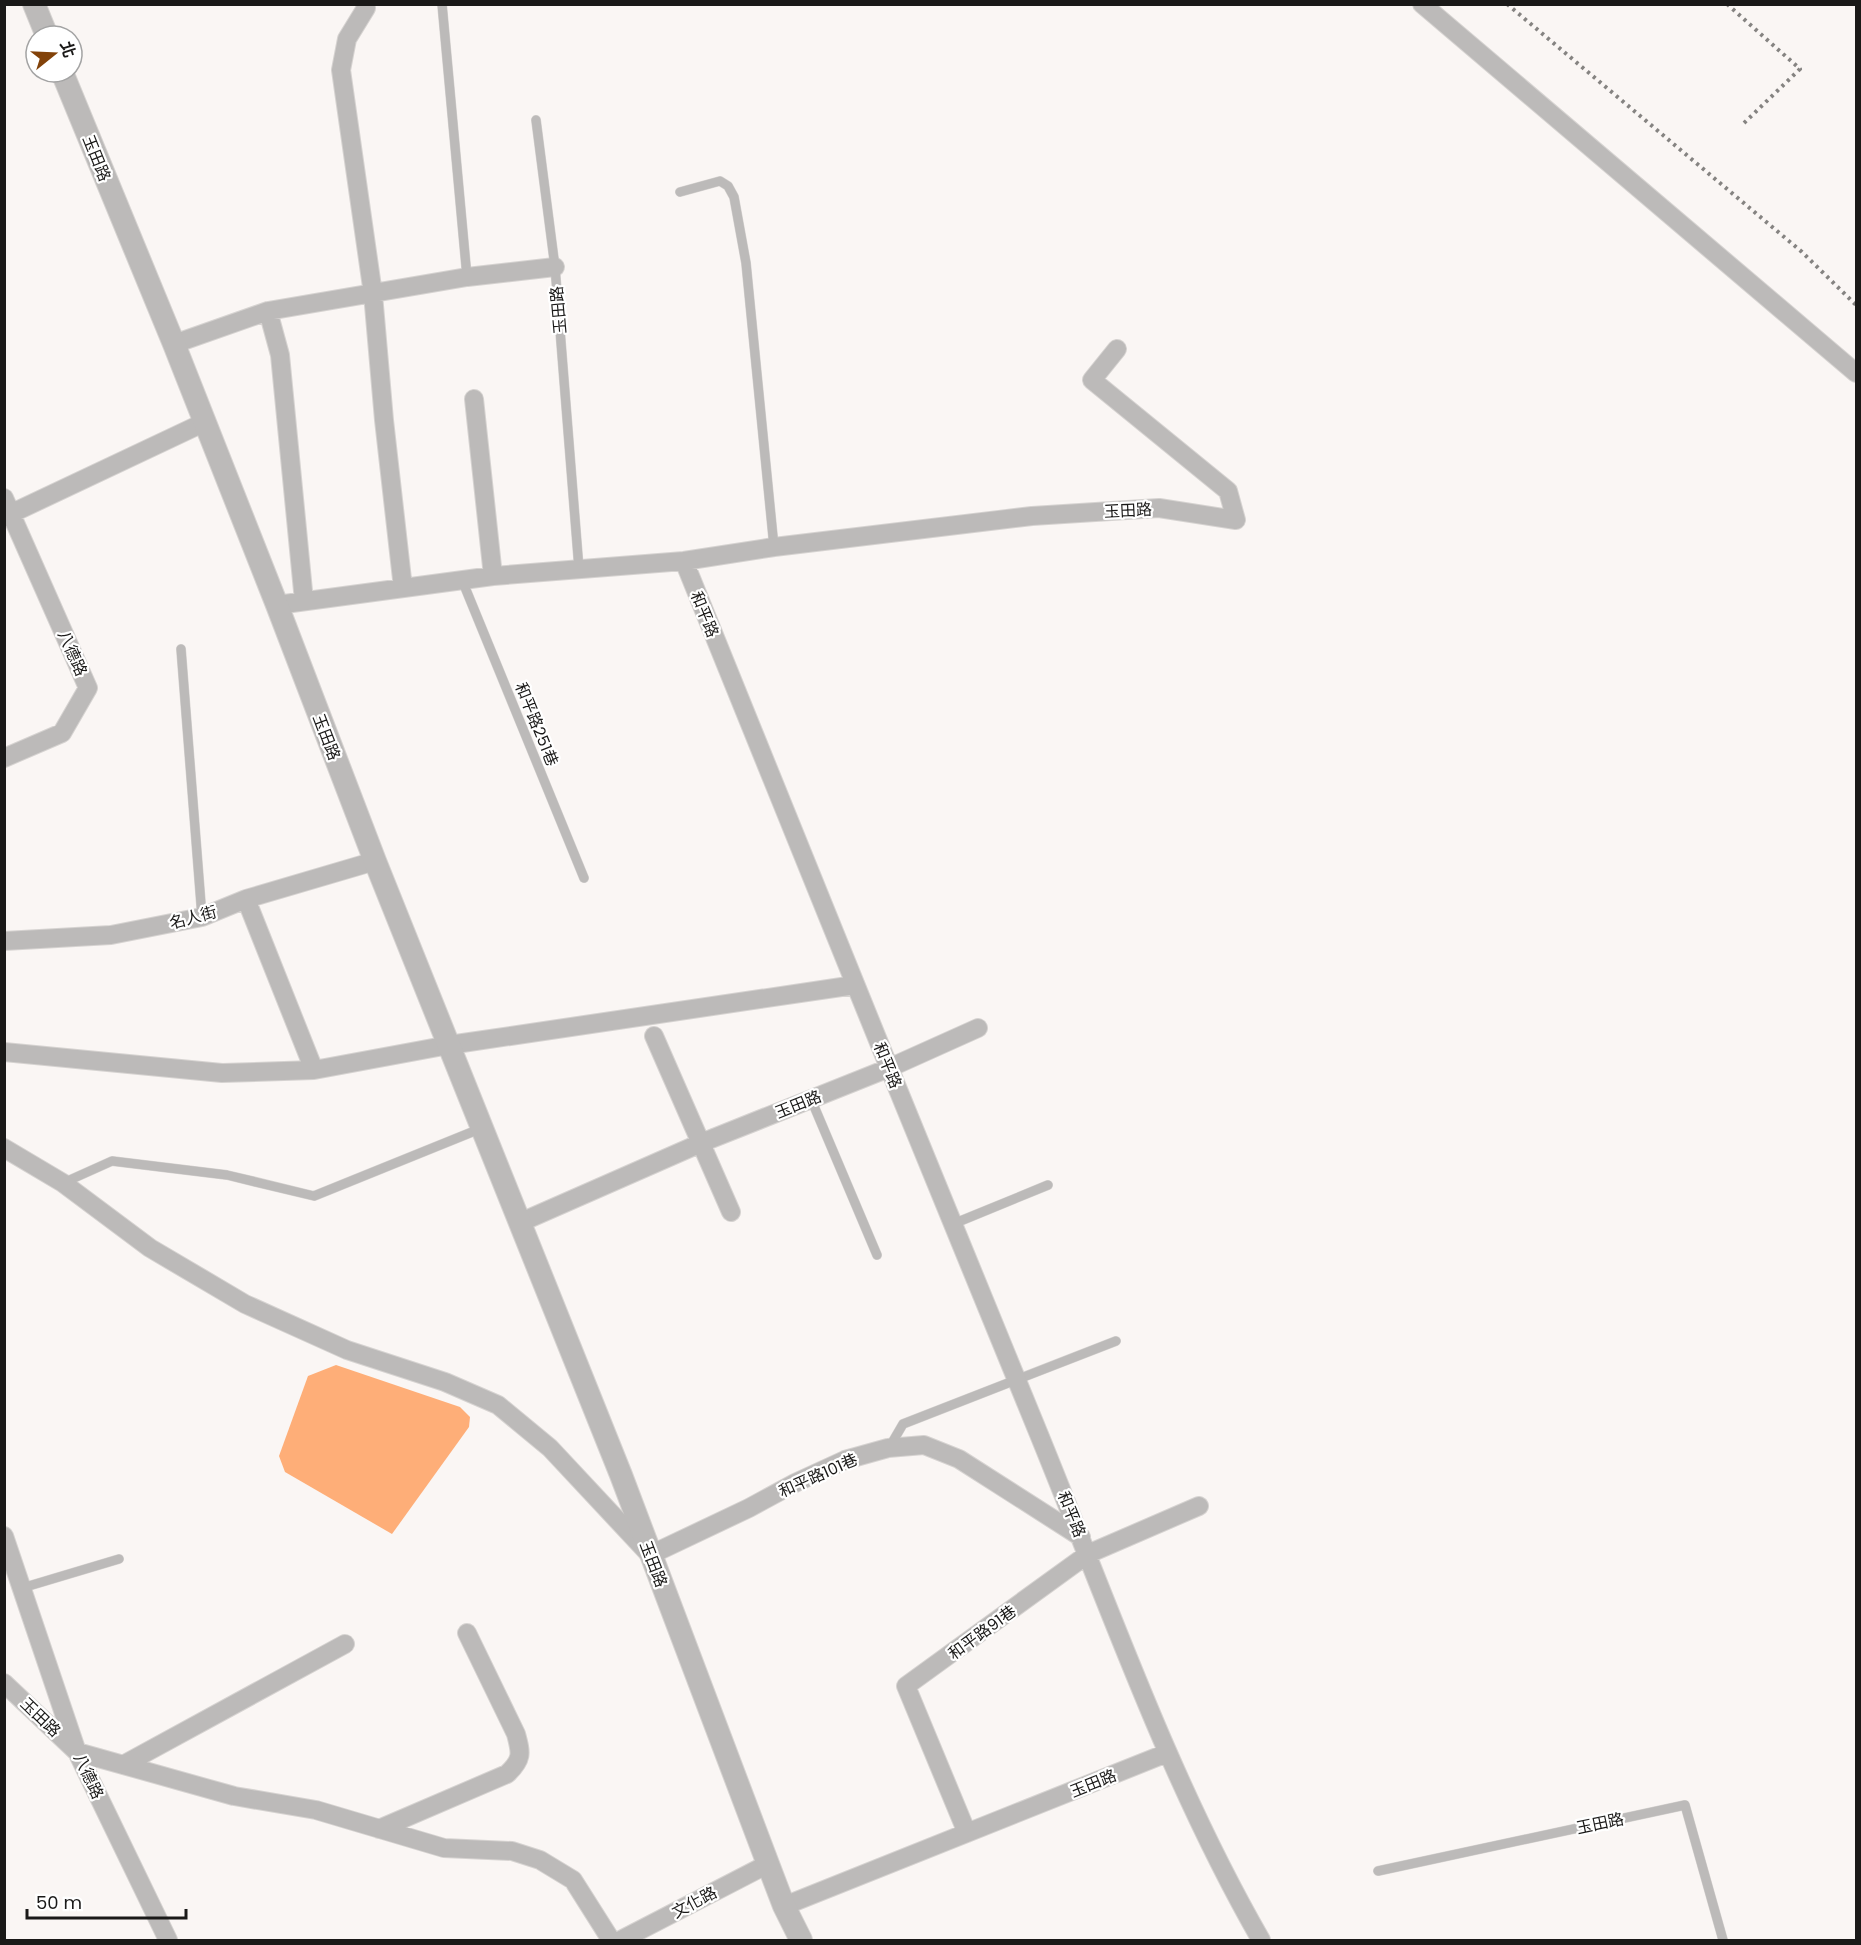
<svg xmlns="http://www.w3.org/2000/svg" width="1861" height="1945" viewBox="0 0 1861 1945" font-family="Poppins,'Noto Sans TC',sans-serif">
  <rect width="100%" height="100%" fill="#faf6f4"/>
  <path fill="#feae78" d="M336,1365L460,1407L470,1417L469,1427L392,1534L285,1472L279,1456L308,1376Z"/>
  <g fill="none" stroke-linecap="round" stroke-linejoin="round">
    <g stroke="#d6d3d1" stroke-width="10">
      <path id="service" d="M442,4L467,277
        M536,120L555,267L579,569
        M680,192L720,181L728,186L734,197L746,263L774,547
        M462,580L584,878
        M181,649L202,917
        M811,1099L877,1255
        M63,1183L112,1161L227,1175L314,1196L482,1128
        M953,1224L1048,1185
        M889,1448L903,1424L1116,1341
        M22,1588L119,1559
        M1378,1871L1685,1805L1723,1940"/>
    </g>
    <g stroke="#d6d3d1" stroke-width="20">
      <path id="minor" d="M1422,4L1856,373
        M366,8L347,39L341,70L373,294L384,420L403,588
        M268,311L280,355L304,601
        M174,344L268,311L467,277L555,267
        M474,399L493,576
        M4,498L88,688L62,733L4,758
        M4,517L205,422
        M684,561C801,852 919,1142 1038,1432C1108,1603 1169,1780 1261,1940
        M277,605L493,576L684,561L774,547L1032,516L1159,508L1236,520L1228,491L1092,380L1117,349
        M246,899L314,1070
        M4,941L111,935L202,917L246,899L375,861
        M654,1036L731,1212
        M4,1052L222,1073L314,1070L449,1045L855,985
        M4,1148L63,1183L150,1248L245,1304L347,1350L445,1382L498,1405L550,1448L650,1555L749,1508L795,1483L845,1460L888,1448L924,1445L959,1459L1081,1537
        M519,1223L701,1143L889,1068L978,1028
        M4,1536L77,1752L168,1940
        M4,1683L77,1752L234,1796L316,1810L444,1848L512,1851L540,1860L573,1880L611,1940
        M123,1765L345,1644
        M379,1829L507,1774C523,1759 521,1753 516,1734L467,1633
        M967,1833L906,1686L1088,1554L1199,1506
        M784,1906L1167,1753
        M621,1940L768,1864"/>
    </g>
    <g stroke="#d6d3d1" stroke-width="24">
      <path id="tertiary" d="M34,4L47,36
        M62,72L174,344L277,605L375,861L621,1475L768,1864L784,1906L801,1940"/>
    </g>
    <path stroke="#858381" stroke-width="4" stroke-dasharray="3 4.5" stroke-linecap="butt" d="M1507,4L1802,252L1856,305
      M1727,4L1800,69L1743,124"/>
    <use href="#service" stroke="#bcbab9" stroke-width="9"/>
    <use href="#minor" stroke="#bcbab9" stroke-width="18"/>
    <use href="#tertiary" stroke="#bcbab9" stroke-width="22"/>
  </g>
  <g text-anchor="middle" stroke-width="4.5" stroke-linejoin="round" paint-order="stroke">
    <g font-size="16" fill="#1a1918" stroke="#fff">
      <text transform="translate(97 158) rotate(68)" y="6">玉田路</text>
      <text transform="translate(558 310) rotate(-95)" y="6">玉田路</text>
      <text transform="translate(1128 510) rotate(-3)" y="6">玉田路</text>
      <text transform="translate(705 614) rotate(68)" y="6">和平路</text>
      <text transform="translate(73 653) rotate(66)" y="6">八德路</text>
      <text transform="translate(537 724) rotate(68)" y="6">和平路251巷</text>
      <text transform="translate(327 737) rotate(69)" y="6">玉田路</text>
      <text transform="translate(193 917) rotate(-15)" y="6">名人街</text>
      <text transform="translate(888 1065) rotate(68)" y="6">和平路</text>
      <text transform="translate(798 1104) rotate(-22)" y="6">玉田路</text>
      <text transform="translate(818 1475) rotate(-24)" y="6">和平路101巷</text>
      <text transform="translate(1072 1514) rotate(68)" y="6">和平路</text>
      <text transform="translate(654 1564) rotate(69)" y="6">玉田路</text>
      <text transform="translate(982 1632) rotate(-36)" y="6">和平路91巷</text>
      <text transform="translate(41 1717) rotate(44)" y="6">玉田路</text>
      <text transform="translate(89 1776) rotate(65)" y="6">八德路</text>
      <text transform="translate(1093 1783) rotate(-22)" y="6">玉田路</text>
      <text transform="translate(1600 1823) rotate(-12)" y="6">玉田路</text>
      <text transform="translate(694 1902) rotate(-28)" y="6">文化路</text>
    </g>
  </g>
  <rect width="1861" height="1945" fill="none" stroke="#1a1918" stroke-width="12"/>
  <g transform="translate(54 54) rotate(72)"><circle r="28" fill="#ffffff" stroke="#a3a3a3" stroke-width="1.5"/>
  <path d="M0-4.5L10 22L0 15L-10 22Z" fill="#824209"/>
  <text y="-9" font-size="16" font-weight="bold" text-anchor="middle" fill="#1a1918">北</text>
  </g>
  <path d="M27 1909v9h159v-9" fill="none" stroke="#1a1918" stroke-width="3"/>
  <text x="36" y="1909" font-size="18" fill="#1a1918" stroke="#ffffff" stroke-width="4.5" paint-order="stroke">50 m</text>
</svg>
